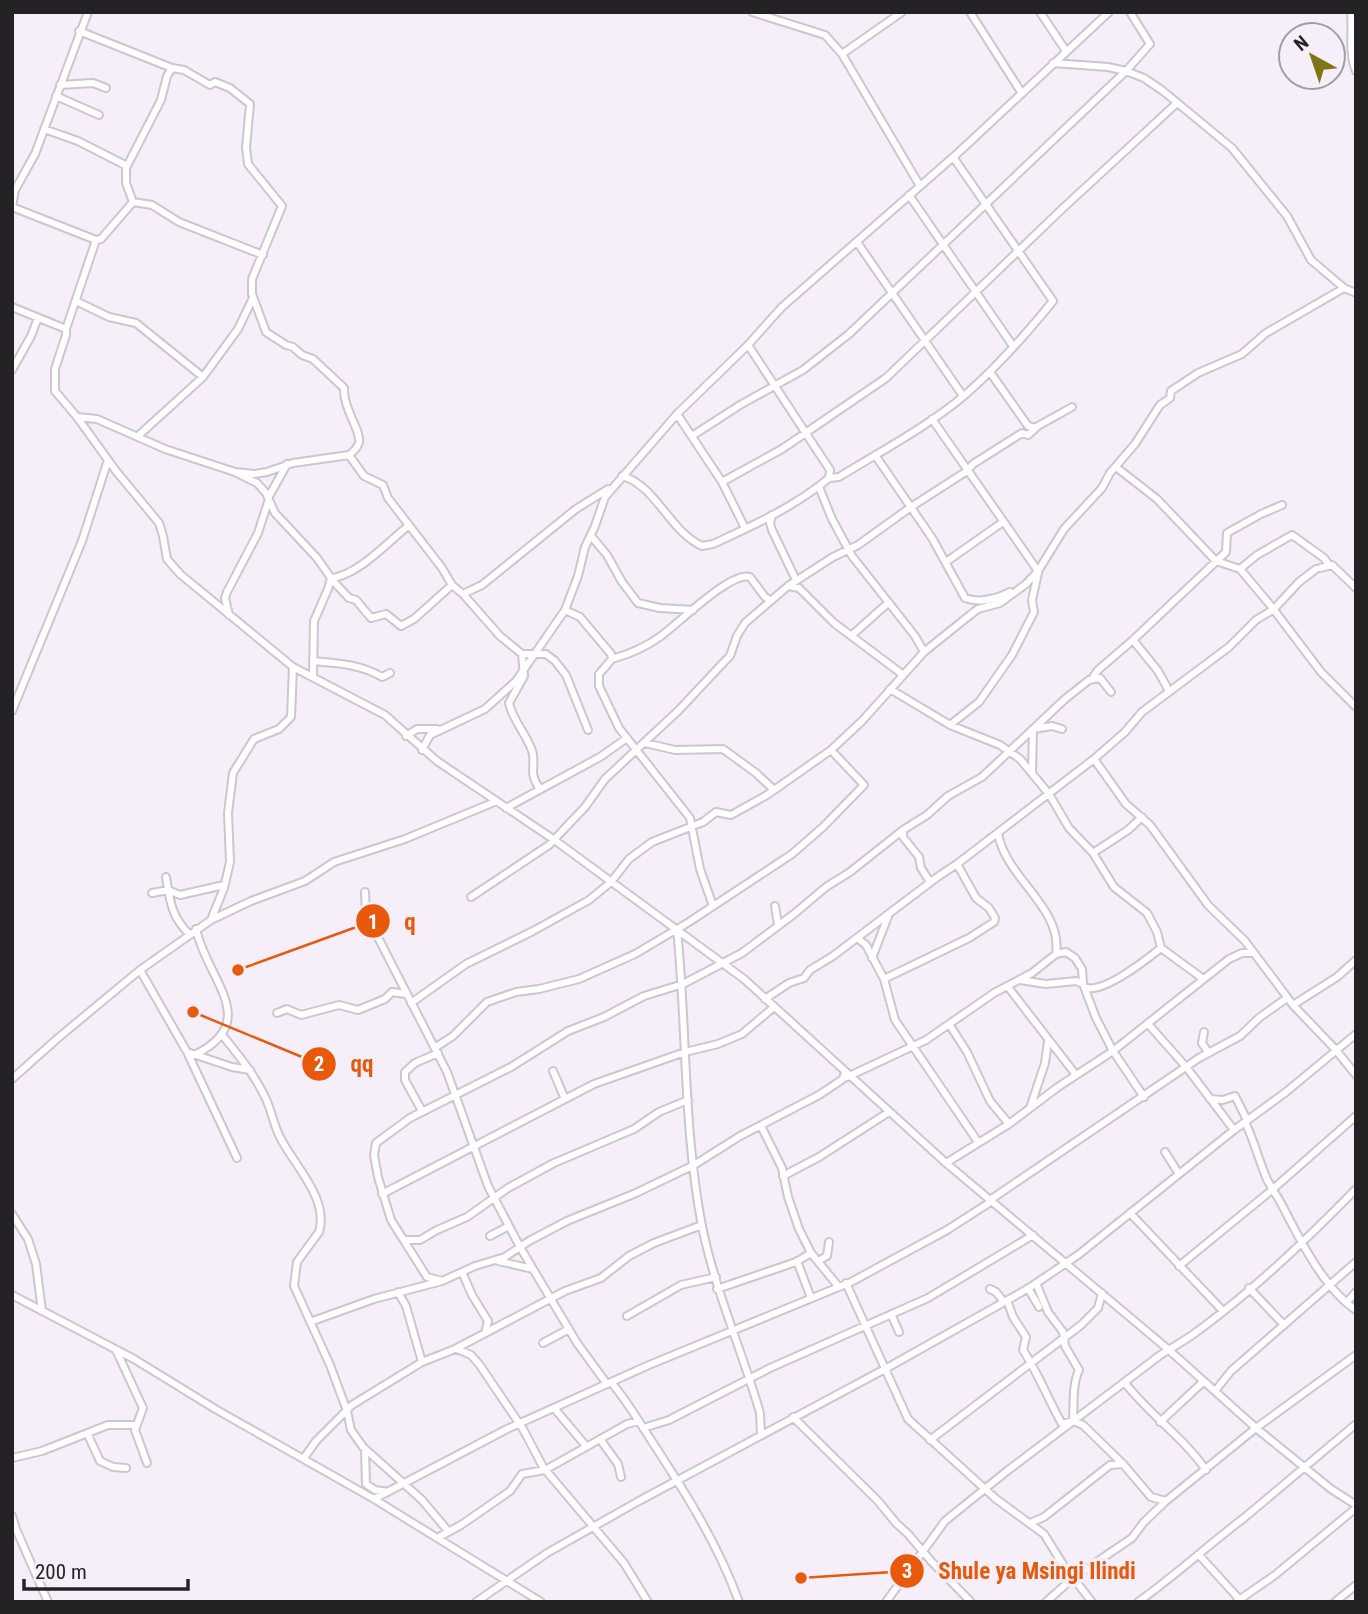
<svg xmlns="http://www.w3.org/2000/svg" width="1368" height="1614" viewBox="0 0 1368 1614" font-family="'Roboto Condensed',sans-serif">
  <rect width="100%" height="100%" fill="#f6eff9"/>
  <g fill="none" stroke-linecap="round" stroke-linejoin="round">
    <g stroke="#cdc6d0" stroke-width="10">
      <path id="minor" d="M752,12L825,35L842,54L920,186
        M970,12L1021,92
        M1040,12L1066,51
        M1351,12C1353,33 1348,52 1356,71
        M79,31L172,68L184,70L210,85L215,82L230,88L250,104L246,147L248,164L282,206L252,279V294L266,332L286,345L293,347L302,355L313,359L344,388C343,409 361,430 359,442C358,447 353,452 349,455
        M842,54L902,12
        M1053,63L1108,67L1126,71L1144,78L1163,91L1232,148L1287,216L1311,260L1344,288L1356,293
        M60,85L93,83L106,88
        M56,96L99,115
        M44,129L78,141L127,166
        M909,195L1013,346
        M133,202L126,183V168L161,100L167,76L172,68
        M133,202L152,205L179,222L263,255
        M12,207L15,190L35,154L88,12
        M12,207L96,240L101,239L133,202
        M857,242L963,396
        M76,301L109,317L136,323L203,377
        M12,307L66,329V335L55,369V391L77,417L116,471L159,523L163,536L167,559L180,574L293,667L385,715L437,761L553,839L744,979L946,1163L1169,1350L1256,1428L1331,1489L1356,1505
        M66,329L96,240
        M12,370L31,336L38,318
        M990,372L1028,426L1036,428
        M677,414L722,482L745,528
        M77,417L97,419L165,449L235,472L257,483L266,493L275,513L317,558L331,578L328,589L314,621L313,677
        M932,419L1038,571
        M138,436L203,377L238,329L253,298
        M692,436L740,405L803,370L849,334L1126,71L1150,44L1130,12
        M875,455L932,538L965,598C979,603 996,599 1010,592
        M1116,467L1157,499L1216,561L1240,569L1271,606L1321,672L1356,707
        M235,472L254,474L267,472L293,463L349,455L364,476L383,485L388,498L442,568L452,585L463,594L500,636L522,654H546L555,661L566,675L588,730
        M622,476C656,485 669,531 702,546L713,544C752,526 796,506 829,478L830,470L748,345
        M829,478L839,477C881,451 927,427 965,395C996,368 1027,333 1053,301L953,157
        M722,482L782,449L886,378L1061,210L1177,103
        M819,487L832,519L852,556L915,636L924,652
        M268,498L287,464
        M772,515L770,523L772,530L796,580
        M591,536L607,555L622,582L638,603L660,608L693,610
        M946,562L1003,522
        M1320,568L1332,565L1356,588
        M1240,569L1257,555L1292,535L1324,558L1329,565
        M331,578C357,576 388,542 408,526
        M335,583L349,598L356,600L371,618L386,614L401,626L414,619L452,585
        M788,586L799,588L834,623L902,674
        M463,594L482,585L576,509L608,489
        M565,610L580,617L611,654L612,659L599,674V686L619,728L690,818L700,869L713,906
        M229,615L225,598L227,592L258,533L268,502
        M851,636L888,603
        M1133,640L1158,671L1169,691
        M522,654L524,676L509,703C512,720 532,742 533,755C535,772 529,771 539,788
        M612,659C630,654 646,647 661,636C679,623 731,571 750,577L765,597L770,600
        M313,661C337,663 360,664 382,677L390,673
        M1093,677L1098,670L1133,640L1226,552L1227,533L1261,514L1282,505
        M890,689L950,725L1000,745L1020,759L1049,794L1069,828L1093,853L1114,887L1147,913L1157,932L1161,948
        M12,711L82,541L108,460
        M950,725L979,702L1012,655L1034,612L1032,600L1038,573
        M406,736L417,729H437
        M645,743L675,750L723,749L756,773L774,790
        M422,750L430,735L485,709L516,681L565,610L578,576L585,547L595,526L605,497L677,414L748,345L782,307L959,152L1109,12
        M1094,759L1126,804L1150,825L1208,905L1245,941L1293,1005L1335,1049L1356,1075
        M1032,772L1033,729L1052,726L1062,729
        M506,808L600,757L627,738
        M903,830V837L919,857L921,868L930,882
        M998,833C1005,878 1063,907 1056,954
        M1093,853L1128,830L1142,817
        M166,877C170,901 171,916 189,934
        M365,892L366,914L447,1072L488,1186L520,1247L577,1343L607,1384
        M152,893L168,890L180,895L224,885
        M471,897L549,845L585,807L605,779L679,710L723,663L730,656L737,636L745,623L788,586L833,557L858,545L911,507L967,471L973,464L1022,433L1028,435L1038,426L1072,407
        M775,906L778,924
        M211,920L224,888L230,862L228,813L233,773L254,739L279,729L291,717L293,667
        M677,929C687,1028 683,1128 702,1226C715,1291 742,1350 760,1413L761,1435
        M857,938L866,945L884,979L895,1020L978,1142
        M872,958L889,914
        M140,970L187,1052L232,1067L250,1070
        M884,979L969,938L994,922L995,918L989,908L976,898L957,864
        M1020,980L1046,984L1076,981L1083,984L1096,1018L1113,1051L1144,1097
        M1008,987L1076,1075
        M1087,988C1105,992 1146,960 1161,948L1202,978
        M765,999L789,983L804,978L810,970L833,956L936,878L957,864L1094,759L1125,732L1142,712L1229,647L1256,620L1274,609L1299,582L1316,569
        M411,1003L466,964L533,931L589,900L611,882L629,859L652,842L703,822L716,812L731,815L767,795L831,750L862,721L924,652L970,615L978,609L1000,603L1026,584L1038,571L1064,529L1102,488L1110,473L1135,444L1160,405L1170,398L1171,391L1198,373L1242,354L1266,333L1344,288
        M1293,1005L1337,977L1356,960
        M277,1013L287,1009L301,1015L339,1005L358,1010L385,999L392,992L406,994
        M949,1024L967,1052L990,1101L1009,1124
        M1149,1025L1187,1068L1234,1130
        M1204,1032L1202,1043L1208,1052
        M223,1036C239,1056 255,1075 266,1099C272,1112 274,1127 281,1139C295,1166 329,1199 319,1232L297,1262L294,1286L330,1365L347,1411L351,1430L363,1447L422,1500L448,1531
        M436,1047L453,1036L487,1002L516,992L539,989L579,979L635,954L689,922L792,854L823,827L864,785L831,750
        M188,1054L237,1158
        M194,1055C263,1022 207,980 196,929
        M553,1071L565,1099
        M12,1079L58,1038L140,970L211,920L251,901L305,881L334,862L405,839L497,801
        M1210,1099L1223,1100L1235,1096L1247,1120
        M1030,1108L1045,1063L1048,1041
        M422,1111L405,1080V1072L415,1063L438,1053
        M1245,1122C1254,1140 1258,1158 1266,1177C1270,1187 1277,1195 1282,1205C1299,1238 1324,1289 1356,1310
        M761,1126L782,1168L788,1197L799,1229L811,1253L838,1286
        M1165,1152L1179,1174
        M946,1163L1009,1124L1058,1087L1113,1051L1229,959L1242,953H1253
        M783,1176L819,1157L889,1112
        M382,1194L594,1084L685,1052L718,1044L742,1034L774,1007
        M990,1200L1199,1058L1240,1036L1260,1017L1287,998
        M1130,1213L1223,1311
        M12,1214L28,1239L36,1264L42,1311
        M490,1236L509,1226
        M406,1240H420L437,1230L467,1217L508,1188L554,1163L634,1129L659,1112L688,1100
        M498,1261L533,1269
        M797,1261L811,1298
        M818,1261L827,1256L829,1242
        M1179,1266L1273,1189L1356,1116
        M462,1272L472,1295L488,1321L485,1333
        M442,1281L427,1277L391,1220L378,1177L374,1155L376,1143L410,1118L511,1067L568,1031L604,1017L644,996L683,984L742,953L794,914L826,887L850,872L903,830L927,815L948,796L982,777L1065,699L1089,680L1100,678L1111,692
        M846,1283L908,1419L996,1499L1044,1534L1064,1566L1092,1602
        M1036,1283L1048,1312L1063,1332L1065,1346L1079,1370C1072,1385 1074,1404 1073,1421
        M1028,1288L1039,1307
        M1249,1288L1284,1325
        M717,1289L796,1262L811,1253
        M990,1289L996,1292L1004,1302
        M398,1292L406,1306L422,1362
        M12,1295L134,1359L217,1410L374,1499L541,1602
        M1007,1300L1013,1317L1026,1337L1023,1350C1038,1373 1048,1399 1062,1424L1073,1421L1083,1425L1123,1464L1151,1497L1166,1501
        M1347,1302L1356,1292
        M891,1314L899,1332
        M627,1316L681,1285L716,1277
        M310,1322L374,1299L442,1281L475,1266L505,1257L529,1241L567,1221L636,1193L694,1165L740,1136L819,1095L843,1079L844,1075L847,1077L926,1040L994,993L1032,973L1056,954L1066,952L1075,958L1082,969L1083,984
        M543,1343L569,1329
        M457,1349L471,1355L479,1364L523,1429L543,1467L624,1563L648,1602
        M116,1350L143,1408L135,1430L147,1463
        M611,1382C627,1401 638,1420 651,1440C685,1492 718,1544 739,1602
        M1125,1383C1150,1415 1183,1437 1206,1470
        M1215,1391L1231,1371L1356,1262
        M554,1408L586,1446
        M793,1417L878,1501L896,1523L908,1534L931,1561L971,1602
        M1160,1422L1204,1381
        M643,1428L669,1420L770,1368L928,1298L1033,1235
        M88,1435L100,1461L113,1467L126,1468
        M600,1439L618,1464L621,1477
        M930,1440L1081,1325L1098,1308L1102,1293
        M365,1449L366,1484L375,1490L388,1492
        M12,1458L42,1451L108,1425H136
        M304,1458L316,1441L352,1405L422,1362L455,1349L565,1291L601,1278L629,1256L654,1243L702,1225
        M374,1499L507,1429L649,1365L851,1282L947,1230L992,1201
        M12,1516L16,1529L48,1602
        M1030,1523L1044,1517L1110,1465L1123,1464
        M437,1538L461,1525L510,1491L522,1474L545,1470L627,1424L639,1421
        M1199,1555L1240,1600
        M476,1602L547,1553L637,1502L885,1369L1029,1288L1078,1255L1234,1130L1286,1092L1356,1034
        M886,1602L945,1521L1007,1471L1159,1356C1171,1348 1184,1341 1195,1333C1253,1291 1306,1240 1356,1189
        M1046,1602L1073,1578L1132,1538L1144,1522L1166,1501L1256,1428L1356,1355
        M1138,1602C1175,1576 1208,1545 1244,1518L1356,1424
        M1236,1602L1275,1575L1356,1508
        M1335,1602L1356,1585"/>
    </g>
    <use href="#minor" stroke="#fff" stroke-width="6"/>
  </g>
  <path fill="none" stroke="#e8590c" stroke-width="2.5" d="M238 970L373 921M193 1012L319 1064M801 1578L907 1571"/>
  <g fill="#e8590c" stroke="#f6eff9" stroke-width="2.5">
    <circle cx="238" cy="970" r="7"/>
    <circle cx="193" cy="1012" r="7"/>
    <circle cx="801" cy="1578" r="7"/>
    <circle cx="373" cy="921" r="18"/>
    <circle cx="319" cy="1064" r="18"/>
    <circle cx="907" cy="1571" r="18"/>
  </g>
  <g font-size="21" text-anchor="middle" font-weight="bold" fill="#fff">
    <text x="373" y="929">1</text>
    <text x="319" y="1071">2</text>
    <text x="907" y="1578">3</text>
  </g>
  <g font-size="23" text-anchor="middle" font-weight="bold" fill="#e8590c" stroke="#f6eff9" stroke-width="7" stroke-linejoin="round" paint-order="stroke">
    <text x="410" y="930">q</text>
    <text x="362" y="1072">qq</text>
    <text x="1037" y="1579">Shule ya Msingi Ilindi</text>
  </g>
  <rect width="1368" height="1614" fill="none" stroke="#252226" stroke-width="28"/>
  <g transform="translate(1312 56) rotate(320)"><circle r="33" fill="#f6eff9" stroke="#a29da5" stroke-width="2"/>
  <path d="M0-5L12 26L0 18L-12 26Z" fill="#807417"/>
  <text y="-10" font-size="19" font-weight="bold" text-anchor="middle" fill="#252226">N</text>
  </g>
  <path d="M24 1579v10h164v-10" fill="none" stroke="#252226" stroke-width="3.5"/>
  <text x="35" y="1579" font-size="21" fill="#252226" stroke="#f6eff9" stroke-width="5" paint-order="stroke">200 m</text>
</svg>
